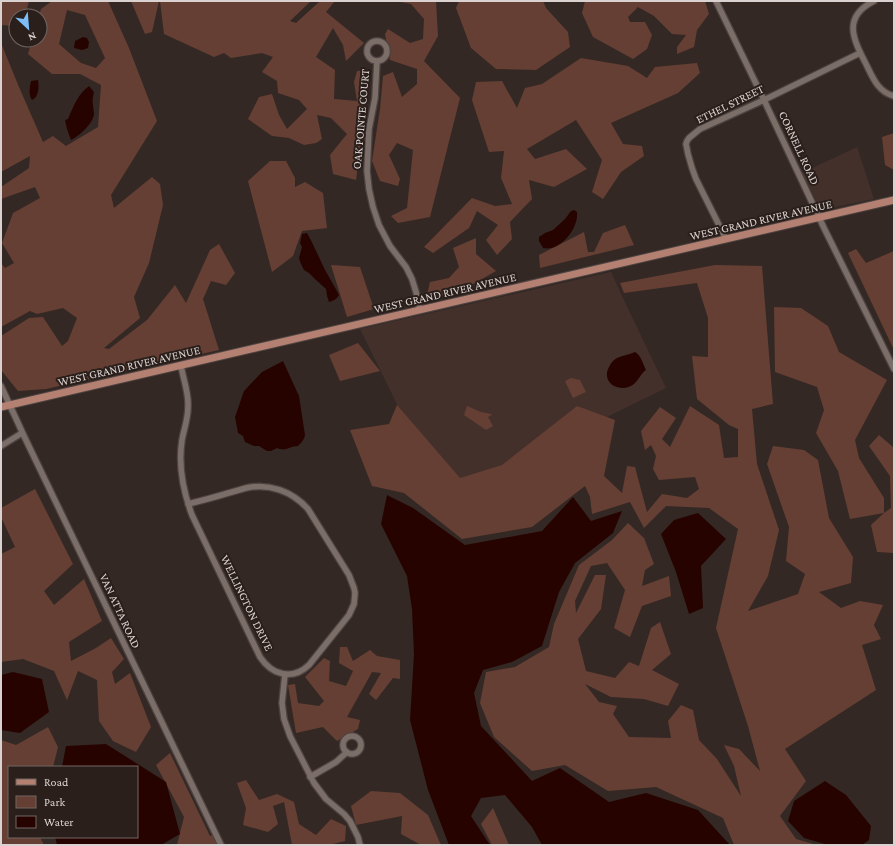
<svg xmlns="http://www.w3.org/2000/svg" width="895" height="846" viewBox="0 0 895 846" font-family="'Crimson Pro',serif">
  <rect width="100%" height="100%" fill="#342825"/>
  <path fill="#43302b" d="M857,147L874,199L830,208H822L818,204L802,173Z
    M611,272L623,298L666,388L613,414L445,502L360,329Z"/>
  <path fill="#653f33" fill-rule="evenodd" d="M1,1H29L25,16H16V26L1,25Z
    M52,1H108L129,48L157,121L111,195L114,208L152,177L160,184L163,205L149,263L134,297L140,318L104,348L109,349L147,320L175,285L186,303L210,250L219,244L235,273L226,285L211,281L203,299L219,350L46,389L18,391L1,370V336L29,318L43,317L62,346L68,341L77,318L63,308L37,314L30,311L1,327V263L5,268L14,263L2,243L13,213L40,198L35,187L1,199V187L29,168L30,156L1,172V43L19,87L43,142L53,136L66,146L98,127L101,85L80,74H52L28,54L32,40H40V16H39L41,9ZM67,10L85,15L105,58L96,68L81,63L59,44Z
    M131,1H159L152,32L145,34Z
    M160,1H311L290,21L296,23L320,1H335L326,12L364,43L346,61L343,45L333,28L316,57L335,70L334,99L357,101L354,82L357,71L370,70L356,180L333,174L330,155L347,134L331,118L317,115L322,139L316,143L304,145L289,138L272,136L248,119L259,97L272,94L279,115L287,129L307,109L299,100L278,93L277,81L262,72L273,57L262,53L231,58L224,53L214,57L164,34Z
    M395,1H436L438,36L424,61L460,98L430,217L398,223L391,216L407,208L413,150L397,143L389,155L400,179L398,186L380,181L372,161L380,109L383,76L393,72L402,97L417,84V69L390,60L385,34L388,29L410,43L423,39L424,19L411,4Z
    M459,1H543L546,8L568,32L570,47L536,70L496,69L471,48L456,8Z
    M585,1H705L709,14L697,30L694,47L677,54V47L686,35L672,34L654,16L638,7L628,17L630,22H645L652,35L647,49L633,59L593,37L582,13Z
    M581,58L628,66L647,78L655,67L697,63L700,73L678,93L611,123L623,144L642,146L644,156L621,172L603,199L592,192L602,160L576,120L527,149L535,159L566,149L587,169L554,187L529,180L532,199L510,222L512,239L497,255L486,240L498,225L477,211L469,228L433,253L424,247L472,198L495,206L512,204L501,178L504,151L489,152L472,100L476,82L502,81L517,108L525,88L542,84Z
    M894,133V170L885,165L882,137Z
    M270,161H286L295,178V187L305,182L323,193L327,228L302,231L293,256L272,272L248,181Z
    M625,225L634,245L540,268L539,255L584,232L588,252H594L603,233Z
    M476,238V254L496,271L452,296L427,295L430,282L449,278L459,267L453,248Z
    M856,249L866,263L894,251V350L848,253Z
    M331,265L360,267L374,309L347,317Z
    M715,265L762,266L773,404L752,409L757,464L779,530L768,576L748,611L798,594L805,574L786,561L789,527L767,464L773,446L804,450L818,460L829,518L853,557L851,583L819,592L841,608L860,601L883,605L874,625L881,639L862,645L876,690L785,749L806,781L780,816L796,839L817,845H734L723,818L656,787L608,791L565,765L532,771L494,737L480,703L486,672L515,667L549,647L554,624L579,565L612,540L628,523L644,538L654,564L645,570L642,586L669,576L671,596L642,606L630,637L614,628L625,590L607,563L591,566L575,601L576,613L595,575H606L601,609L578,639L586,671L615,678L629,662L639,666L651,628L660,622L671,654L652,670L679,684L668,706L644,699L611,697L585,684L599,702L617,706L613,714L629,737L671,738L668,721L681,705L693,710L699,740L717,759L741,796L734,766L724,745L739,749L760,771L748,726L716,628L738,529L709,508L666,506L644,528L630,502L592,514L590,497L585,486L532,527L462,539L404,493L372,486L350,430L389,424L397,405L460,478L502,465L577,406L615,420L604,476L622,493L627,466L635,467L647,512L662,494L687,498L699,489L695,477L659,480L653,469L656,456L651,445L645,450L641,431L660,407L676,418L662,439L670,447L690,406L719,425L724,458L738,457V429L729,425L697,399L692,356L708,357V318L697,283L624,293L620,283Z
    M774,307L801,308L828,326L839,352L887,380L855,440L859,458L884,498V513L891,508L890,476L869,446L879,435L894,448V553L877,552L871,525L884,513L850,519L838,471L816,433L824,410L817,387L775,372Z
    M358,343L380,371L340,381L329,355Z
    M571,378L580,380L586,392L573,398L565,381Z
    M467,406L481,412L491,414L492,415L488,417L493,426L486,430L464,415Z
    M35,489L73,564L44,591L54,605L84,579L102,621L69,642L71,661L96,648L111,638L124,659L112,672L115,684L130,673L151,727L136,752L113,741L99,721L97,680L78,671L67,700L54,671L23,659L1,662V554L15,547L1,517V508Z
    M340,647H347L353,661L370,650L377,656L400,660V679L393,678L376,700L369,694L381,673L372,672L347,717L360,720L358,729L337,741L323,727L296,733L288,685L295,684L298,703L319,706L324,701L305,677L324,658L330,661L329,681L346,686L353,671L339,663Z
    M48,727L58,747L53,767H9V837H40L44,845H1V740L16,745Z
    M170,753L210,836L213,835L218,845H177L184,817L156,765Z
    M246,780L259,800L277,794L294,802L299,824L316,835L331,819L346,826L345,841L329,845H292L284,802L273,806L278,824L268,832L243,825L246,808L237,783Z
    M371,791L400,793L428,815L441,845H421L401,834L402,816L356,825L351,806Z
    M493,808L509,845H492L481,824Z"/>
  <path fill="#270300" d="M83,37L87,38L89,42L88,48L82,50L74,48L75,41Z
    M38,80C39,87 39,97 32,100C28,94 30,87 31,81Z
    M89,86L94,92C93,97 92,101 93,105C93,108 94,111 94,114C93,124 79,136 71,140L67,129L65,120L68,119C73,107 78,94 89,86Z
    M574,210L577,212C579,228 560,252 543,248L539,241V237L545,233L553,230L565,219L571,211Z
    M307,233C314,245 319,258 325,270C330,279 335,287 339,295C337,299 333,301 329,302L327,296L326,289L316,280L309,273L304,270L301,264L299,258L302,247L300,243L302,234Z
    M635,352C641,355 643,364 646,370C641,373 639,380 634,384C622,394 600,384 609,367C611,363 613,360 617,358C623,355 629,355 635,352Z
    M283,361L299,396L305,435C304,440 302,442 298,446C289,446 287,452 277,448L271,451H267L259,446H254L245,442L243,436L238,433L235,417L244,391L262,372Z
    M387,495L413,508L465,545L542,531L573,497L591,521L622,511L613,533L575,563L559,592L542,646L512,662L483,670L474,693L481,726L532,781L560,768L609,802L646,793L698,810L730,845H542L532,827L505,795L481,798L471,816L490,845H449L428,790L410,720L414,654L412,609L407,576L381,524Z
    M698,513L726,539L701,566L703,608L689,614L676,572L661,534L674,520Z
    M13,672L42,679L49,712L20,733L1,730V675Z
    M106,744L166,782L180,834L161,845H57L55,837H137V767H62L66,746Z
    M825,781L846,795L871,826L869,840L862,845H828L804,838L788,821L794,801Z"/>
  <g fill="none" stroke-linecap="round" stroke-linejoin="round">
    <g stroke="#4d4340" stroke-width="8">
      <path id="minor" d="M716,1L764,100L824,228L894,369
        M874,1C842,17 853,39 866,64C873,78 878,92 894,96
        M367 51a10 10 0 1 1 20 0a10 10 0 1 1-20 0Z
        M377,61L375,98L369,129L367,171L369,189L373,207L379,225L390,246L406,267L412,279L416,292L420,310
        M726,239L696,179L692,168L688,154L686,144L687,141L689,138L700,129L764,100L860,53
        M181,365C183,379 189,393 188,407C188,419 184,429 182,440C178,466 183,491 192,515L260,657C272,675 292,681 309,665L349,615L354,604L355,593L354,588L349,575L308,509C292,491 269,483 246,488C239,490 232,492 225,494C212,498 200,501 188,504
        M1,386L24,436L221,845
        M1,446L22,433
        M285,674L282,703L284,719L290,736L314,783L326,799L344,814L350,821L358,837L360,845
        M343 745a9 9 0 1 1 18 0a9 9 0 1 1-18 0Z
        M310,777L336,762L347,752"/>
    </g>
    <g stroke="#4d4340" stroke-width="9">
      <path id="major" d="M1,407L894,200"/>
    </g>
    <use href="#minor" stroke="#7b6d68" stroke-width="5.5"/>
    <use href="#major" stroke="#b48071" stroke-width="7"/>
  </g>
  <g text-anchor="middle" stroke-width="4" stroke-linejoin="round" paint-order="stroke">
    <g font-size="12" fill="#dad2d0" stroke="#2a1f1b">
      <text transform="translate(730 104) rotate(-26)" y="4">ETHEL STREET</text>
      <text transform="translate(361 119) rotate(-85)" y="4">OAK POINTE COURT</text>
      <text transform="translate(799 148) rotate(65)" y="4">CORNELL ROAD</text>
      <text transform="translate(761 220) rotate(-13)" y="4">WEST GRAND RIVER AVENUE</text>
      <text transform="translate(445 293) rotate(-13)" y="4">WEST GRAND RIVER AVENUE</text>
      <text transform="translate(129 366) rotate(-13)" y="4">WEST GRAND RIVER AVENUE</text>
      <text transform="translate(247 603) rotate(64)" y="4">WELLINGTON DRIVE</text>
      <text transform="translate(120 611) rotate(65)" y="4">VAN ATTA ROAD</text>
    </g>
  </g>
  <rect width="895" height="846" fill="none" stroke="#dad2d0" stroke-width="4"/>
  <rect x="8" y="766" width="130" height="72" fill="#2a1f1b" stroke="#706763"/>
  <rect x="16" y="779" width="20" height="6" fill="#b48071" stroke="#706763"/>
  <text x="44" y="786" font-size="12" fill="#dad2d0">Road</text>
  <rect x="16" y="796" width="20" height="12" fill="#653f33" stroke="#706763"/>
  <text x="44" y="806" font-size="12" fill="#dad2d0">Park</text>
  <rect x="16" y="816" width="20" height="12" fill="#270300" stroke="#706763"/>
  <text x="44" y="826" font-size="12" fill="#dad2d0">Water</text>
  <g transform="translate(28 28) rotate(154)"><circle r="19" fill="#2a1f1b" stroke="#706763"/>
  <path d="M0-3L7 15L0 10L-7 15Z" fill="#7dbef9"/>
  <text y="-6" font-size="11" font-weight="bold" text-anchor="middle" fill="#dad2d0">N</text>
  </g>
</svg>
